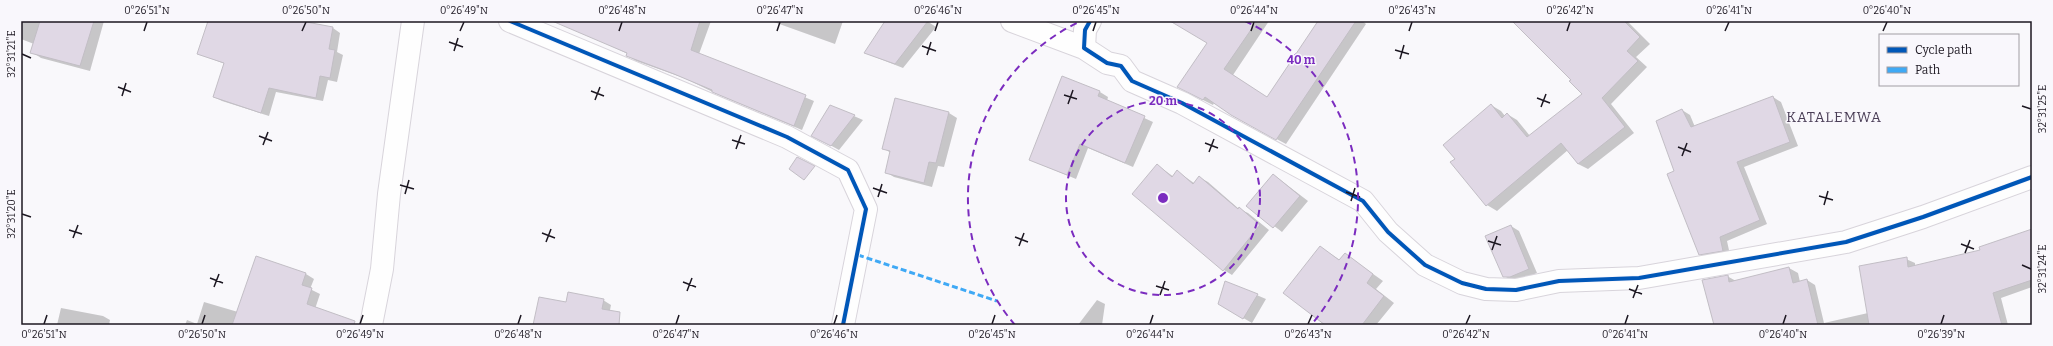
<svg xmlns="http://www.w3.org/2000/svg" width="2053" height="346" viewBox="0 0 2053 346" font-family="Bitter,serif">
  <rect width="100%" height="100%" fill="#f9f8fb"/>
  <path fill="#0003" d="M21,21H104L90,71L41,58L32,52L34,44L21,39Z
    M209,21H295L333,28L340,33L337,52L343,55L337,82L328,80L323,101L276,92L269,116L222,101L214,97L225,64L199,54Z
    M558,21H711L699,54L814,101L802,130L721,96L684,78L636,61L628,56V54Z
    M771,21H843L835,44Z
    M886,21H927L936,27L903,68L865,53Z
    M1187,21H1269L1233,75L1267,98L1319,21H1362L1366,24L1286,144L1241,120L1214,103L1213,105L1187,92L1208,43Z
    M1532,21H1627L1650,44L1636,57L1647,67L1611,104L1634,133L1588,169L1578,164L1568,150L1497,211L1487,205L1456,159L1491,105L1501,111L1505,116L1507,114L1517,120L1530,136L1583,94Z
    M1062,77L1100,92L1108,97L1107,101L1153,122L1133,167L1088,148L1076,179L1030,160Z
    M1773,97L1781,102L1798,146L1744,167L1767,224L1727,241L1730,255L1708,259L1700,254L1676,172L1682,110L1690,115L1695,127Z
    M896,100L949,113L957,118L944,167L938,166L932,187L894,177L886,172L891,153L883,148Z
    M831,106L863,120L839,150L812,135Z
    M1157,165L1174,177L1178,172L1194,183L1199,177L1208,182L1239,209L1248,213L1269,230L1232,275L1224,270Z
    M1274,175L1308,201L1282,232L1248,206Z
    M1511,226L1519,231L1537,273L1518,281H1513L1504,276Z
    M2032,230V287L2001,298L2008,325H1715L1727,276L1736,281L1789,268L1798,273L1800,282L1807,280L1815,285L1824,323L1868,313L1906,259L1915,263V267L1981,251Z
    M1320,247L1340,260L1345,254L1383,281L1376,289L1394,303L1376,325H1326Z
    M257,257L306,274L314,279L310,289L320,294L315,309L316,325H185L187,320L197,324L204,302L238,312Z
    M1226,282L1266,299L1252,323L1219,304Z
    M603,300L611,305L607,325H534L566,303Z
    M1097,300L1105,304L1102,325H1078Z
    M61,308L103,316L110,320L109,325H57Z"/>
  <path fill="#e0d8e5" stroke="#c2bec5" d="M40,21H94L80,66L30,53Z
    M208,21H301L333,27L329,49L335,50L330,78L320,76L316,98L269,88L261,113L213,97L224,63L197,54Z
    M552,21H700L691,50L806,95L794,126L712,92V90L674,74L626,56L627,53Z
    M885,21H928L895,64L864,53Z
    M1170,21H1257L1224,69L1267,97L1318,21H1356L1276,140L1231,115L1205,97L1203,100L1177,87L1207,43Z
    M1512,21H1624L1640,37L1627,51L1638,61L1602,98L1625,127L1578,164L1561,143L1486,206L1450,162L1455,159L1443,145L1491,104L1502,118L1507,113L1527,137L1582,94L1569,81L1571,80Z
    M1062,76L1100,91L1098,96L1145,116L1125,163L1080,144L1067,175L1029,160Z
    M1773,96L1790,142L1737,162L1760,220L1720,237L1723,251L1699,255L1667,174L1674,171L1656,121L1682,109L1691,127Z
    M895,98L949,112L936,163L929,162L924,183L885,173L890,151L882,149Z
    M830,105L855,115L831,146L811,136Z
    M797,157L815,166L804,180L789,169Z
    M1157,164L1172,177L1177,170L1193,184L1199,176L1238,209L1239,207L1260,225L1223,271L1132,194Z
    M1273,174L1300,196L1273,228L1246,206Z
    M1511,225L1529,269L1510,277H1503L1485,236Z
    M2032,229V280L1993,293L2002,325H1869L1859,266L1907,257L1908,267L1980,250L1979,247Z
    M1320,246L1339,260L1345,253L1373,274L1367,283L1384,296L1362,325H1325L1283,293Z
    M256,256L306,273L302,285L312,288L307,304L355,321L354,325H232Z
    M1789,267L1793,283L1807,279L1818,325H1714L1702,280L1728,275L1729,282Z
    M1225,281L1258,294L1243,319L1218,304Z
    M568,292L604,299L602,309L620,312L619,325H533L539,297L566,302Z"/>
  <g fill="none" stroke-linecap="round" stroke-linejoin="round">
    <g stroke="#d8d4db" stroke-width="24">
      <path id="minor" d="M510,21L787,137L848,170L866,209L843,325
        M1012,21L1084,48
        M1090,21L1085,30L1084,48L1107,63L1121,66L1132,81L1182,103L1363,201L1388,232L1425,265L1462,283L1486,289L1516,290L1559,281L1639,278L1846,242L1923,217L2032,177
        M371,325L382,269L389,194L413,21"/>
    </g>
    <use href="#minor" stroke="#fefefe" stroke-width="22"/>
    <path stroke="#3fa9f5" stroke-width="3" stroke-dasharray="6 3" stroke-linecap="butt" d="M858,255L997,301"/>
    <g stroke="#f9f7fc" stroke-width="6">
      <path id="cycleway" d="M510,21L787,137L848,170L866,209L843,325
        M1090,21L1085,30L1084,48L1107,63L1121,66L1132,81L1182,103L1363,201L1388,232L1425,265L1462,283L1486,289L1516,290L1559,281L1639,278L1846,242L1923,217L2032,177"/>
    </g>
    <use href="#cycleway" stroke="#0057b8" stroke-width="4"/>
  </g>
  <path fill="none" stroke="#1c1721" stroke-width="1.5" d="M144,31L147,22M302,31L306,22M460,31L464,22M619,31L622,22M777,31L780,22M935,31L938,22M1093,31L1096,22M1251,31L1254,22M1409,31L1412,22M1567,31L1570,22M1725,31L1729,22M1883,31L1887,22M449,42L463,47M922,46L936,51M1395,50L1409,54M454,51L458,38M22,54L31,58M927,55L931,42M1400,59L1404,45M118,87L131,92M591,91L604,96M1064,95L1077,99M122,96L126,83M1537,98L1550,103M595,100L600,87M1068,104L1073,90M2022,106L2031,109M1541,107L1546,94M259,136L272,141M732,140L745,144M1205,143L1218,148M263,145L268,132M1678,147L1691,152M736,149L741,135M1209,152L1214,139M1682,156L1687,143M400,185L414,189M873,188L887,193M1346,192L1360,197M405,194L409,180M1819,196L1833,200M878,197L882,184M1351,201L1355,188M1824,205L1828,191M22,214L31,217M69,230L82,234M542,233L555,238M1015,237L1028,242M73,238L78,225M1488,241L1501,245M546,242L551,229M1961,244L1974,249M1019,246L1024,233M1492,250L1497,236M1965,253L1970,240M2022,265L2031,269M210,278L223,283M683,282L696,287M1156,286L1169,290M214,287L219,274M1629,289L1642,294M687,291L692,278M1160,295L1165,281M1633,298L1638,285M44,324L47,315M202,324L205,315M360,324L363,315M518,324L521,315M676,324L679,315M834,324L837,315M992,324L995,315M1150,324L1153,315M1308,324L1312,315M1466,324L1470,315M1625,324L1628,315M1783,324L1786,315M1941,324L1944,315"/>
  <g fill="none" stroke="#7b2cbf" stroke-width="2" stroke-dasharray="7 5">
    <circle cx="1163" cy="198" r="97"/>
    <path d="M1015 325A195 195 0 0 1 1081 21M1245 21A195 195 0 0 1 1311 325"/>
  </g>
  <g text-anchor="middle" stroke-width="3" stroke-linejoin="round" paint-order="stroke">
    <g font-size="14" letter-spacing="1" fill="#4a3e56" stroke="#f9f7fc">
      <text x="1834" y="122">KATALEMWA</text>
    </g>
  </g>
  <circle cx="1163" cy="198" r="6" fill="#7b2cbf" stroke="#f9f7fc" stroke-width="2"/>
  <g font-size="12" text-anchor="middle" font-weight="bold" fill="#7b2cbf" stroke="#f9f7fc" stroke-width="3" stroke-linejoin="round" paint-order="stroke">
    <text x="1301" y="64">40 m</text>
    <text x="1163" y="105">20 m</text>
  </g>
  <rect width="2053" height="346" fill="none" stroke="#f9f7fc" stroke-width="44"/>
  <rect x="1879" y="34" width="140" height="52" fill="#f9f7fc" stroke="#a19da4"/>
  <rect x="1887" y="47" width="20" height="6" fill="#0057b8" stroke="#a19da4"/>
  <text x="1915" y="54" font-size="12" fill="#1c1721">Cycle path</text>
  <rect x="1887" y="67" width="20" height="6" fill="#3fa9f5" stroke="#a19da4"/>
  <text x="1915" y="74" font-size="12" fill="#1c1721">Path</text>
  <rect x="22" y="22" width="2009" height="302" fill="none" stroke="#1c1721" stroke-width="1.5"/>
  <g font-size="10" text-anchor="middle" fill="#1c1721">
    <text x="147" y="14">0°26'51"N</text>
    <text x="306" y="14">0°26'50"N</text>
    <text x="464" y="14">0°26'49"N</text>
    <text x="622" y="14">0°26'48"N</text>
    <text x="780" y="14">0°26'47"N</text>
    <text x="938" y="14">0°26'46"N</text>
    <text x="1096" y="14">0°26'45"N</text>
    <text x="1254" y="14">0°26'44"N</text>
    <text x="1412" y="14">0°26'43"N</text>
    <text x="1570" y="14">0°26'42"N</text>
    <text x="1729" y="14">0°26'41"N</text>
    <text x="1887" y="14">0°26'40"N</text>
    <text transform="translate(11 54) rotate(-90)" y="4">32°31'21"E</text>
    <text transform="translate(2042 109) rotate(-90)" y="4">32°31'25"E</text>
    <text transform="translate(11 214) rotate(-90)" y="4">32°31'20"E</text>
    <text transform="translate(2042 269) rotate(-90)" y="4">32°31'24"E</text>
    <text x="44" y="338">0°26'51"N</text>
    <text x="202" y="338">0°26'50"N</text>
    <text x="360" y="338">0°26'49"N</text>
    <text x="518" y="338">0°26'48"N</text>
    <text x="676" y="338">0°26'47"N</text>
    <text x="834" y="338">0°26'46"N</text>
    <text x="992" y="338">0°26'45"N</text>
    <text x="1150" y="338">0°26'44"N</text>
    <text x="1308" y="338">0°26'43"N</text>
    <text x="1466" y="338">0°26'42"N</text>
    <text x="1625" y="338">0°26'41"N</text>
    <text x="1783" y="338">0°26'40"N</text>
    <text x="1941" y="338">0°26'39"N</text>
  </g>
</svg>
